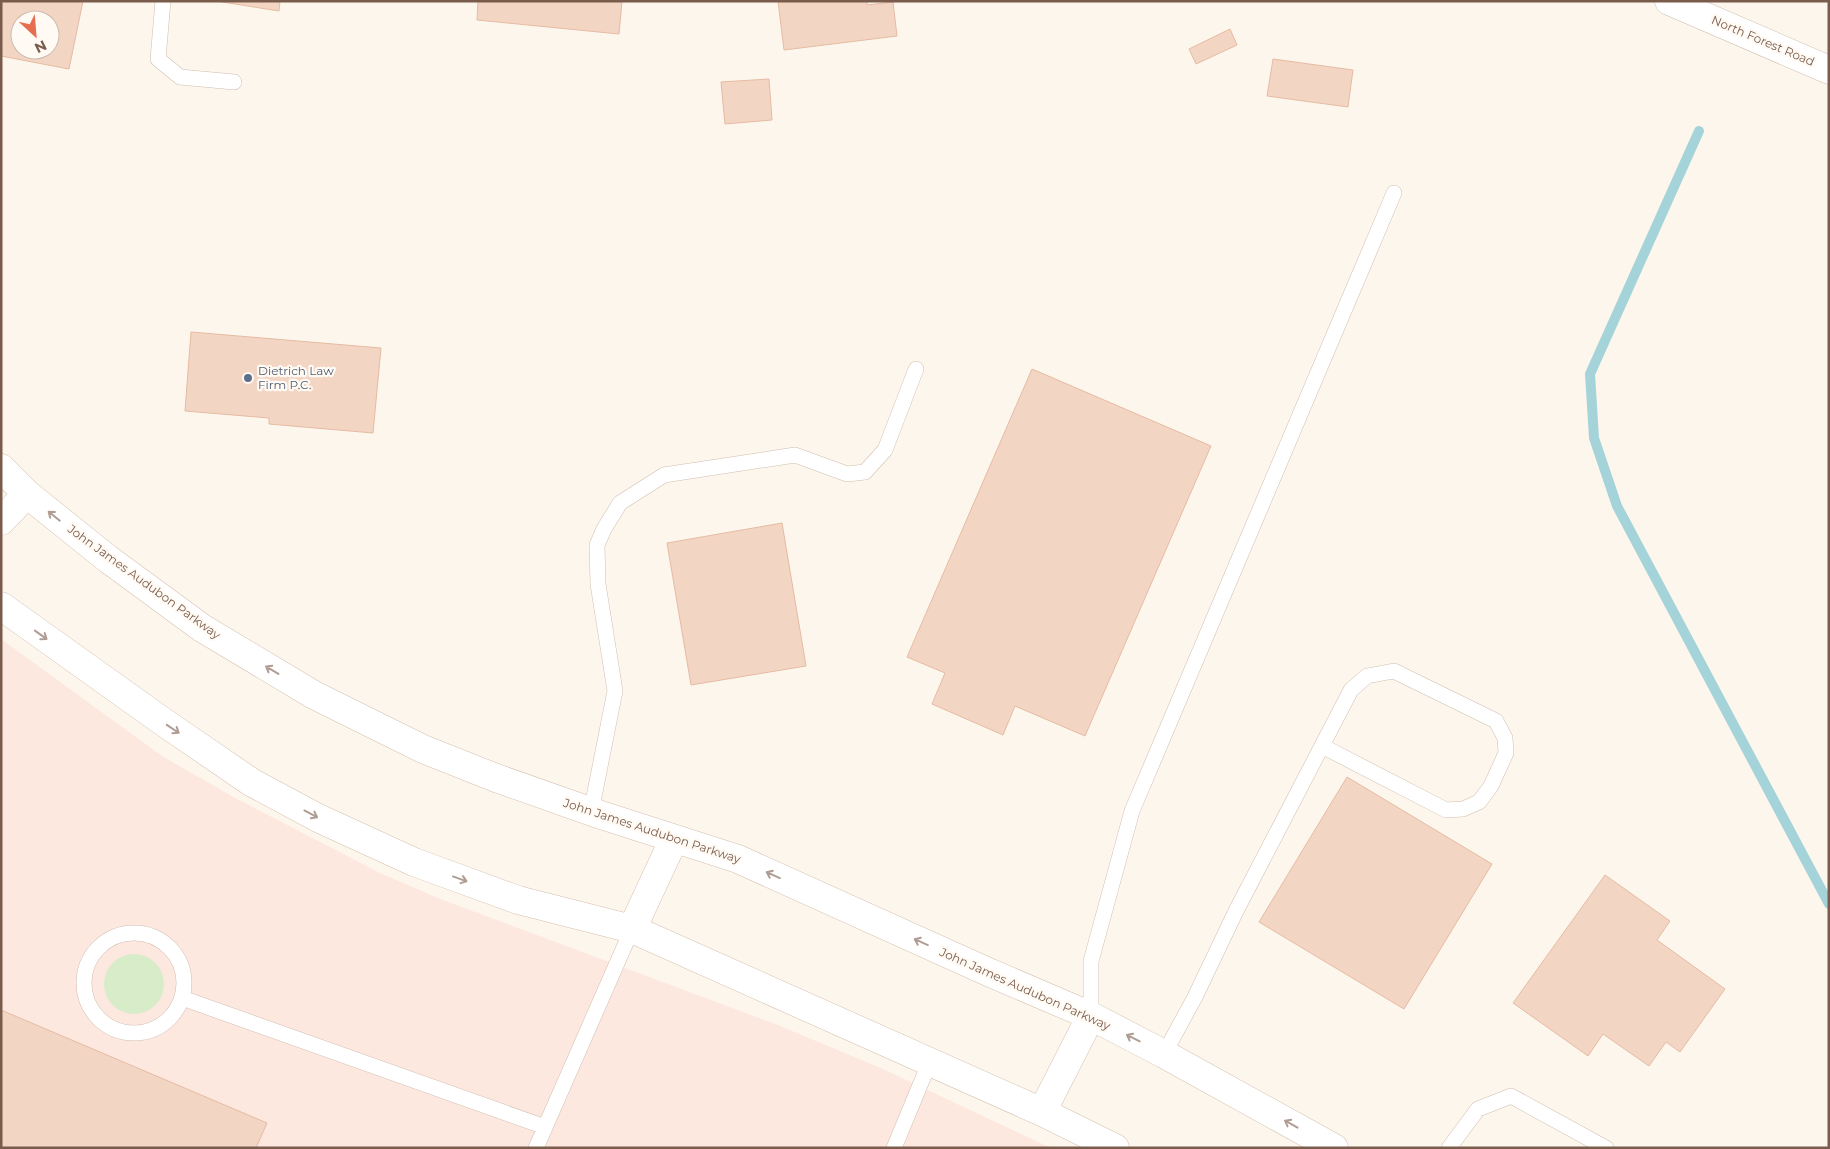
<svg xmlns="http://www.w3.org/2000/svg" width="1830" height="1149" viewBox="0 0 1830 1149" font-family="Montserrat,sans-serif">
  <rect width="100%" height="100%" fill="#fdf6ec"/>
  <path fill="#fde8e0" d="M1,639L162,756L237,799L380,873L443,900L778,1025L883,1069L1051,1148H1Z"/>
  <path fill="#d8ecc9" d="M104 984a30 30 0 1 1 60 0a30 30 0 1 1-60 0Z"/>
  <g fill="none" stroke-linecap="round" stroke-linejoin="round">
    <path stroke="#a5d3da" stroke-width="10" d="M1699,131L1590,374L1594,438L1617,506L1829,904"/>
  </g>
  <path fill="#f3d5c3" stroke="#e6bba3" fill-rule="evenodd" d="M1,1H83L69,69L1,56ZM20,20H50V50H20Z
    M216,1H280L279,11Z
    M478,1H622L619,34L477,20Z
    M778,1H867V5L893,2L897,36L784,50Z
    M1230,29L1237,45L1196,64L1189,49Z
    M1273,59L1353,70L1348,107L1267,96Z
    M769,79L772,120L725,124L721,82Z
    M191,332L381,348L373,433L269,424V418L185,411Z
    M1032,369L1211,446L1085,736L1015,706L1003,735L932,704L945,673L907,657Z
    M782,523L806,666L691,685L667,543Z
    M1347,777L1492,864L1404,1009L1259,922Z
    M1605,875L1670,921L1657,940L1725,989L1680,1052L1666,1042L1649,1066L1603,1034L1588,1056L1513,1003Z
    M1,1010L267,1123L256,1148H1Z"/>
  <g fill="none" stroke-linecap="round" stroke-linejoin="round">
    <g stroke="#d1beb0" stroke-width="16">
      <path id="service" d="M163,1L158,59L180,77L234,82
        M591,812L615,691L598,584L597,545L604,529L620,503L664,475L795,455L847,474L865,472L885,450L916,369
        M84 983a50 50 0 1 1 100 0a50 50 0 1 1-100 0Z
        M182,998L545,1127
        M1091,1016V961L1132,811L1394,193
        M1164,1054L1195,997L1236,911L1351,690L1367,676L1394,671L1496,721L1505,738L1506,753L1491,786L1479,802L1463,809L1446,810L1322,746
        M536,1148L632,929
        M894,1148L930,1061
        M1449,1148L1478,1109L1511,1096L1606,1148"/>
    </g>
    <g stroke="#d1beb0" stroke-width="29">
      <path id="minor" d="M1,521L27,494"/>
    </g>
    <g stroke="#d1beb0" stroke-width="29">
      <path id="tertiary" d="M1669,1L1829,70"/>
    </g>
    <g stroke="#d6c0b0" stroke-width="29">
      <path id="secondary" d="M1,468L27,494L108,559L202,628L314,695L423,749L496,778L598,814L738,859L986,971L1091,1016L1164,1054L1334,1148
        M1,606L162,721L251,782L318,818L414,862L518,900L632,929L1042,1112L1115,1148
        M632,929L674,839
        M1042,1112L1091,1016"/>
    </g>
    <use href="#service" stroke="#fff" stroke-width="15"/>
    <use href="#minor" stroke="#fff" stroke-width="28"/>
    <use href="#tertiary" stroke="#fff" stroke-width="28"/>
    <use href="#secondary" stroke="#fff" stroke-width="28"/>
  </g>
  <defs><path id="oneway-shaft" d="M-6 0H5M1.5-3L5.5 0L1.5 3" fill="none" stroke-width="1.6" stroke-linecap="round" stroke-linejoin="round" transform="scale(1.25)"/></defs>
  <g stroke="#af9d94">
    <use href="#oneway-shaft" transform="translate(54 516) rotate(-141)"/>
    <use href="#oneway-shaft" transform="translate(41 635) rotate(36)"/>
    <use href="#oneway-shaft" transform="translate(272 670) rotate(-149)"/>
    <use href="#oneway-shaft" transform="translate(173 729) rotate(34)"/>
    <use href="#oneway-shaft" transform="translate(311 814) rotate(28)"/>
    <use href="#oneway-shaft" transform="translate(773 875) rotate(-156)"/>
    <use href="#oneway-shaft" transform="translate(460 879) rotate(20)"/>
    <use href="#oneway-shaft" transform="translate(921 942) rotate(-156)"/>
    <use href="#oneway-shaft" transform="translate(1133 1038) rotate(-153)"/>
    <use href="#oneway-shaft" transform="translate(1291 1124) rotate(-151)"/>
  </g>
  <circle fill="#5c6f8a" stroke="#fffaf3" stroke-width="2" cx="248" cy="378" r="5"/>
  <g text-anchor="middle" stroke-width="4.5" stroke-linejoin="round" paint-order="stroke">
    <g font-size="12" fill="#7a5c4d" stroke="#fffaf3">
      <text transform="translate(1763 41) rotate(23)" y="4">North Forest Road</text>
      <text transform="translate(144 582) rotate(36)" y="4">John James Audubon Parkway</text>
      <text transform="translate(652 831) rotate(18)" y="4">John James Audubon Parkway</text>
      <text transform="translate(1025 989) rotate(24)" y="4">John James Audubon Parkway</text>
    </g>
    <g font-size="12" fill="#4e5e75" stroke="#fffaf3" text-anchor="start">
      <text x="258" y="375">Dietrich Law<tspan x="258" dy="14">Firm P.C.</tspan></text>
    </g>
  </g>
  <rect width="1830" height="1149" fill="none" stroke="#7a5c4d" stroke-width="5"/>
  <g transform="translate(35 35) rotate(154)"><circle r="24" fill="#fffaf3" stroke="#cabbb1"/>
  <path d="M0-4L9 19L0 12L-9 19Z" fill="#e76f51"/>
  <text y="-8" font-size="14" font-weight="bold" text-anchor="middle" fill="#7a5c4d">N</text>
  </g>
</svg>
